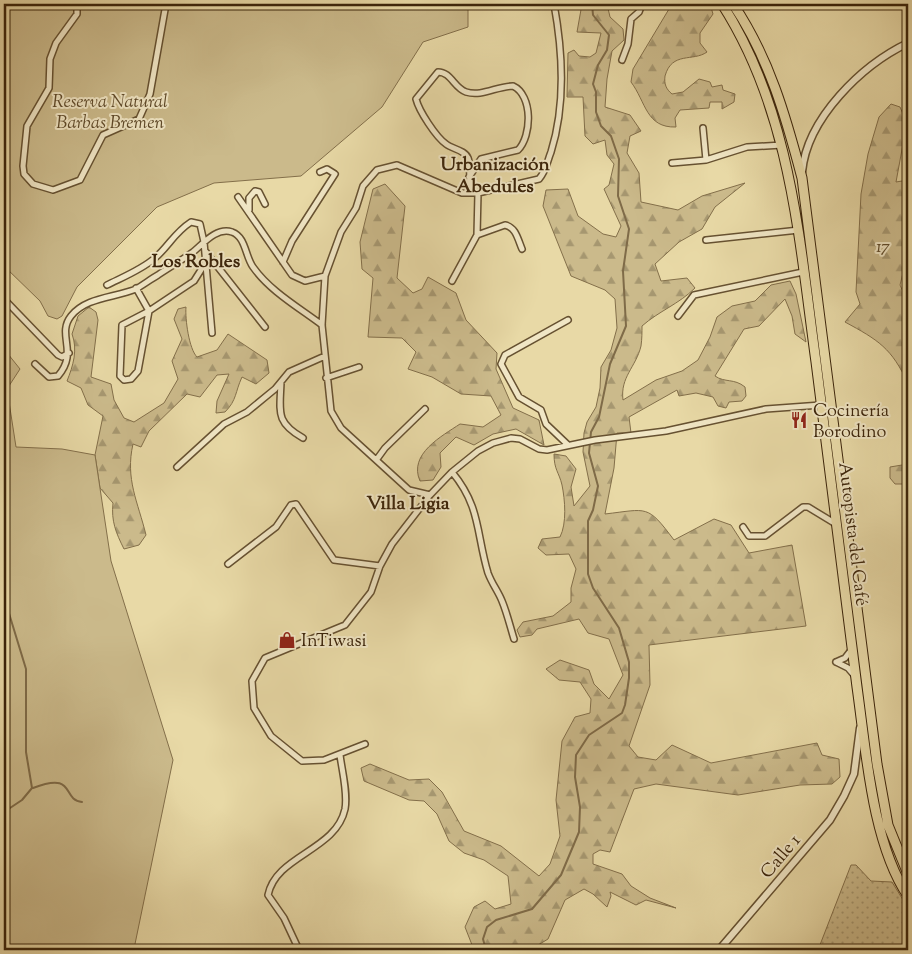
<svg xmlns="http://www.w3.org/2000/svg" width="912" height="954" viewBox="0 0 912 954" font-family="'Sorts Mill Goudy',serif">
  <defs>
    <pattern id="grass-dots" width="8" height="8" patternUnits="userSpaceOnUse" patternTransform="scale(1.25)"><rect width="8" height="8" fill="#cbba8b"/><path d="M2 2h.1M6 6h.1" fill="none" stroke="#a69770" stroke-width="1.8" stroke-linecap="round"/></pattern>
    <pattern id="forest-firs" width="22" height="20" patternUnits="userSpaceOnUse" patternTransform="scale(1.25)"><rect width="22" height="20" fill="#cbba8b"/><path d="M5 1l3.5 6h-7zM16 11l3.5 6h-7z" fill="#a69770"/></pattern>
  </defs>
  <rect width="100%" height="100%" fill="#e8d9a6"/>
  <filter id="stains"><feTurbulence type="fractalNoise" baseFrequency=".004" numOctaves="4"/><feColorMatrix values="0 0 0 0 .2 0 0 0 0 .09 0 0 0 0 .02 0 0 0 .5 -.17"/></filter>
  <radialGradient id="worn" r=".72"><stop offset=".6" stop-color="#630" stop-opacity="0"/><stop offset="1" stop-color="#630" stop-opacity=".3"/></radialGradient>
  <path fill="url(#grass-dots)" stroke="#836f4a" d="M851,865H856L871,881L892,882L908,908V950H818Z"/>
  <path fill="url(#forest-firs)" stroke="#836f4a" d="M582,4H607L610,17L623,29L624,40L612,51L607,79L605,107L630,115L641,131L630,136L627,153L639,173L641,202L678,210L702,196L745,183L715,207L702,229L679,242L655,264L661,281L687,278L695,288C679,304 659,311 642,326C642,332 642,339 641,346C636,367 620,377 623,400L656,380L682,371L698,360L710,337L717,317L732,306L755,301L771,285L790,281L796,294L806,342L795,334L792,316L785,299L759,326L744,329L715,376C725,383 734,378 745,387L746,396L742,401L729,402L726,408L718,406L713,397L696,393L679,396L677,390L629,417L631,433H617L614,468L605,514C648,509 647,504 674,540L714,519L731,525L749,553L792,545L806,626L649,645L650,685L629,746L638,757L656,760L672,745L711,763L817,743L822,755L839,759L840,777L832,784L800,785L738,795L656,784L634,789L610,852L600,850L593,854V864L622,874L631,886L650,898L676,908L646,900L636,905L610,892L611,896L607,907L593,894L584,889L565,900L548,939L530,950H474L465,927L474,907L485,901L495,909L511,904L508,876L484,860L464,853L449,841L437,814L424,801L409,800L364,781L361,768L370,764L409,780L429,779L442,792L464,831L501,846L539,876L550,864L560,836L556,800L562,741L575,717L590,713L591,699L580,682L559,680L546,669L560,660L589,670L594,684L609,699L623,675L609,639L588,633L579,619L537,629L532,635L520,637L517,630L523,622L553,616L571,602V588L576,569L569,554L546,555L538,548L542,539L560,537C567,523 565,500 562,485C559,472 554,470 554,454L566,456L576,469L571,487L574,506L590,486L583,452L584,433L587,422L596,407L600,388L601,367L611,350L617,328L615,299L605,290L571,276L543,206L546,190L568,189L578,216L603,234L616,237L621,226L604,189L609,185L614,164L607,155L605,140L593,144L585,136L583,97H567L568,53L574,50L579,56L590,57L596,53L601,33L577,32Z
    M672,4H710L713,14L700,33V43L707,52C693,62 672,51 665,76C664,84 666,89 672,94L683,92L699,79L710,82L712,87L722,85L723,90L735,94L734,102L722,109V102H710L709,108L680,110L675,118L676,127C646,128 646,102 631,82L633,69Z
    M891,104L900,107L903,114L908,117L896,182L908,180V253L900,285L908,303V384C892,348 878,340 845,322L860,304L856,292L861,194L868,154L879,117Z
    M385,184L405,206L397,278L413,293L422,289L428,277L456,293L466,320L497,353L496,369L513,408L539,420L544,445L516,429L493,434L474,445L456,437L440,453L441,467L433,480L420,481C408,454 442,436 460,424L483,427L501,415L491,396L461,394L432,377L408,369L416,352L402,338L368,337L373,278L362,269L360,242L373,189Z
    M89,307L96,312L98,320L91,377L111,384L114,400L124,418L134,422L164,403L178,379L172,361L182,339L174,319L178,309L186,307C185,319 189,349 197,357L217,350L228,334L267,360L269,373L256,384L242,377C235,392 237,400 225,412L216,413L217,401L229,374L217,375L200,397L187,394L149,431L141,447L133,444C125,479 138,502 146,535L139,545L124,549C116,533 111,521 113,503L100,488L95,455L103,416L88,405L81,388L67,381C73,366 78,350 72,334L78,316Z
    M908,464V484H895L890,478V467Z"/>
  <path fill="#cbba8b" stroke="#836f4a" d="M4,4H468V27L423,42L382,107L301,176L214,183L157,207L77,287L62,316L57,319L48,316L40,301L4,266Z
    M4,349L20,369L7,389L16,447L62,449L95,455L111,561L173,760L135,944L132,950H4Z"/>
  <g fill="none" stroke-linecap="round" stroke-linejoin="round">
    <path stroke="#7f6b48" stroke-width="2" d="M4,597L26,669V752L32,788L22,800L4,812
      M33,788C77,771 61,800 82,802
      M486,950L483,939L487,927L496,920L532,909L561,875L579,832L580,807L575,777L576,755L589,735L622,713L625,705L629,678V662L619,628L593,588L588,574V521L593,510L598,486L589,453L591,432L599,417L610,364L626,326L623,271L629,229L618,196L619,159L611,136L601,126L596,112V92L593,84L598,65L607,50L609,35L593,15L592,4"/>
    <g stroke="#665131" stroke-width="8">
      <path id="minor" d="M77,4V14L56,43L50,59L49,88L27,126L23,166L24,174L33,184L53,190L80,180L103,135L139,119L150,94L166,4
        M622,60L628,44L631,19L639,12L642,4
        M703,128L706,160
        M672,163L706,160L747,147L782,145
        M469,177L481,159L518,150C532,136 533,95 513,86C497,86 482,97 466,92C454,88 451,72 438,72L416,99C419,111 436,137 446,144C452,149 465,150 468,158C472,168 468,182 470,193
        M238,197L292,275L305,281L325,276
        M249,210V198L255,191L259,192L265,204
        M477,235L505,225C516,227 518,240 522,249
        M706,240L799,230
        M206,252L265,327
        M283,262L292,241L335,174L327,169L320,172
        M452,281L477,235L478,193
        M107,285C123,277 141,270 155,258C169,246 174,233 191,222L200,224L204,242L212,333
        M136,288L149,311L122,325L120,376L124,380L131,379L138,371L149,311L194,281L206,262
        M4,299L58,355L62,357L69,353
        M678,316L694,295L803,272
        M35,364L49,377L58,376C79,352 56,335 71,316C86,297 114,298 136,289C143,285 151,279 158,275C170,267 182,260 193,252C203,244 216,227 232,232C246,237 245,256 253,267C270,291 298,307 322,325
        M326,378L359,367
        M281,382C280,412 275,422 303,438
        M567,444L546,424L541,410L519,397L501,364L505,355L568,320
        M377,459L385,448L425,409
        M177,467L224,424L247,412L275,389L289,372L325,356
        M452,472C481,507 476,533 488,573C492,584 498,591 502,601C507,613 510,626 514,639
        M430,495L409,490L341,428L331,411L322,325L325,276L341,232L356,208L363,186L377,170L397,165L462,193H478L539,179C546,171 547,162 551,152C566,104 563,53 554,4
        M743,527L749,536H765L803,507H808L836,524
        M228,564L276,527L291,505L296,504L334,560L380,566
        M836,662L848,668L854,675
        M836,662L845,658L852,649
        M365,744L324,760L302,761L271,736L254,708L252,681L265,658L345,625L371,592L380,566L392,544L430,495L452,472L478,451L493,443L511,438L520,439L539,449L547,450L595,440L666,431L766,409L821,405
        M299,950L284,918L268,895C276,855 336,851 345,809C348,793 342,771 340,755"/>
    </g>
    <g stroke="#665131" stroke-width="9">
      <path id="tertiary" d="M802,172C807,118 862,65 908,43
        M719,950L830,820L844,796L854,774L860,728"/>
    </g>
    <g stroke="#3b240a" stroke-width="11">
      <path id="trunk" d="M722,4C791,111 799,239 816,362C830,470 843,579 857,687C866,750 872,843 908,896
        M733,4C769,57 786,117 802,178L877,764L888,825L908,874"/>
    </g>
    <use href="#minor" stroke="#f0e6c5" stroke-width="5"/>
    <use href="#tertiary" stroke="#f0e6c5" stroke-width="6"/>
    <use href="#trunk" stroke="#e8d9a6" stroke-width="9"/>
  </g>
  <defs>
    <g id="restaurant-bare" transform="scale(1.35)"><path d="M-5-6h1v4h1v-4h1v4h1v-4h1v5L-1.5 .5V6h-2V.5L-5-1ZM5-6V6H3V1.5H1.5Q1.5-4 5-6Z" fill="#8f2418" stroke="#f0e6c5" stroke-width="2.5" paint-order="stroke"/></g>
    <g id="shop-bare" transform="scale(1.35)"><path d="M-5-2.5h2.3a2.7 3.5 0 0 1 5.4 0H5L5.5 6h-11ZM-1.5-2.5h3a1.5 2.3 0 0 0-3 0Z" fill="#8f2418" stroke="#f0e6c5" stroke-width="2.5" paint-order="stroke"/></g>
  </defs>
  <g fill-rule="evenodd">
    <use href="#restaurant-bare" x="799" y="420"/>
    <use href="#shop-bare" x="287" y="640"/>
  </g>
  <g text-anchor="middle" stroke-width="4" stroke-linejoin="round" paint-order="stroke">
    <g font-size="18" font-style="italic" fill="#5f4a2a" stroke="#f0e6c5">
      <text x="110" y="107">Reserva Natural<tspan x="110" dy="21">Barbas Bremen</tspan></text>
      <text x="883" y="252">17</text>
    </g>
    <g font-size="18" fill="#3b240a" stroke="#f0e6c5" text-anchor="start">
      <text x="813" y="416">Cocinería<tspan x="813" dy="21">Borodino</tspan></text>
      <text x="301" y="646">InTiwasi</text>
    </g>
    <g font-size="18" fill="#3b240a" stroke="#f0e6c5">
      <text transform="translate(854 534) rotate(83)" y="6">Autopista del Café</text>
      <text transform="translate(780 856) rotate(-50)" y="6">Calle 1</text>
    </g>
    <g font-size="19" font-weight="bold" fill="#3b240a" stroke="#f0e6c5">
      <text x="495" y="170">Urbanización<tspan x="495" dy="22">Abedules</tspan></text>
      <text x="196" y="267">Los Robles</text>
      <text x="408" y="509">Villa Ligia</text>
    </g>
  </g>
  <rect width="912" height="954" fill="none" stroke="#e8d9a6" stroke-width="20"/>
  <rect x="5" y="5" width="902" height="944" fill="none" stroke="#3b240a" stroke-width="2.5"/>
  <rect x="10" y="10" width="892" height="934" fill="none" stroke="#3b240a"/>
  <rect width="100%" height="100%" filter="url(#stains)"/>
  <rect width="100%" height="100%" fill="url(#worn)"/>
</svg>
